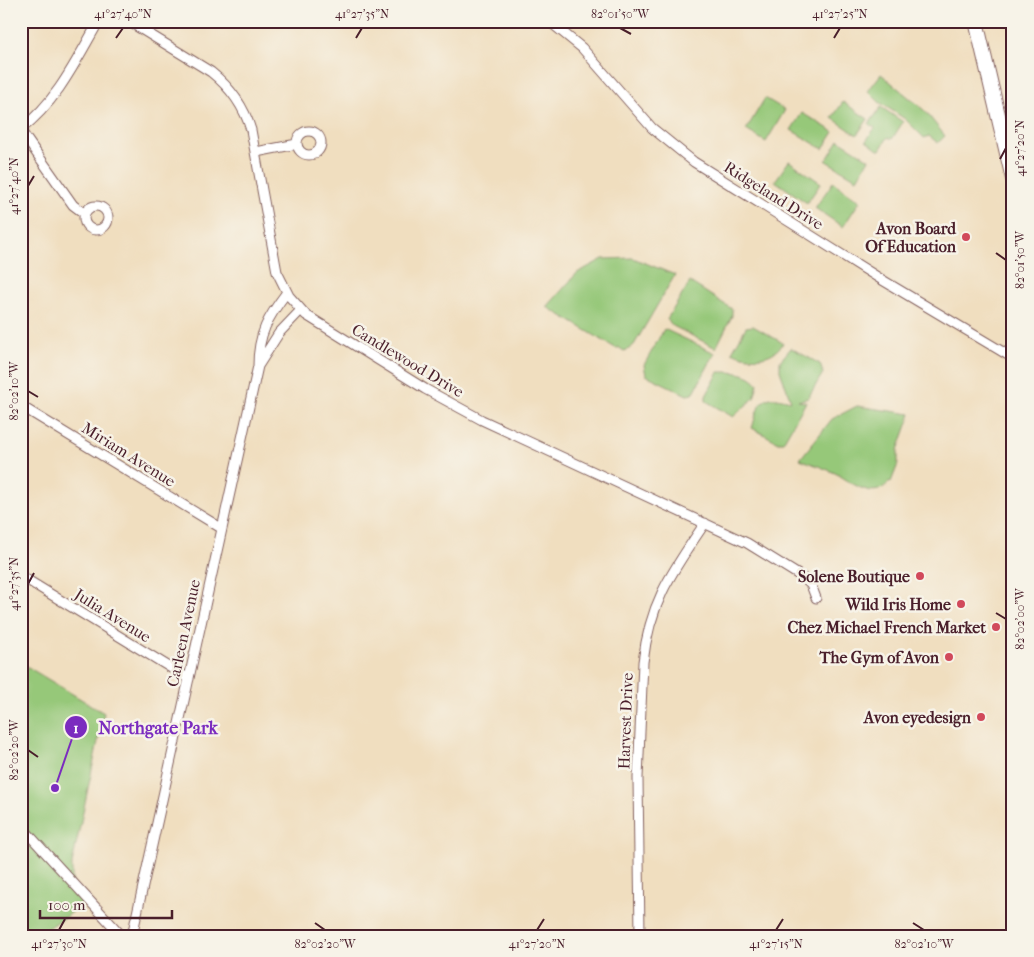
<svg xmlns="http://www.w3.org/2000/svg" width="1034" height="957" viewBox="0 0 1034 957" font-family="'IM FELL French Canon',serif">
  <rect width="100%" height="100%" fill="#f7f3e8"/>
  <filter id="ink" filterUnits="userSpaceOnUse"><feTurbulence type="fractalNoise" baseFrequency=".02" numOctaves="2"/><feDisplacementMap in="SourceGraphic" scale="10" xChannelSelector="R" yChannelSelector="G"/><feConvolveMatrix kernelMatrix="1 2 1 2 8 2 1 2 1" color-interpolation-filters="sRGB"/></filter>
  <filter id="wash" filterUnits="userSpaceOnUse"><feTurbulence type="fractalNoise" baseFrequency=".0096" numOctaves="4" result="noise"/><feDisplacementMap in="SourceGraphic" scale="20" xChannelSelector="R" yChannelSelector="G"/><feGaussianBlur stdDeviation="1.12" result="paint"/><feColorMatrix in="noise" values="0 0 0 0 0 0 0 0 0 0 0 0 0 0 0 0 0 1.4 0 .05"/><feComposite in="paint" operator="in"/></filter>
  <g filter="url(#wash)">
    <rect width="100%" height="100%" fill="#f0debf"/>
    <path fill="#96c879" stroke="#707452" d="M881,74L925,111L945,136L938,143L929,136L924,138L905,119L879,102L868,91Z
      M765,98L785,110L766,142L746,130Z
      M843,102L868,119L857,135L832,118Z
      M881,107L903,122L892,139L888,137L880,150H878L866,141L875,128L869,124Z
      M802,113L834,132L823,149L791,130Z
      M839,140L869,159L857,179L826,161Z
      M789,161L821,183L807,203L775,181Z
      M833,182L860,201L843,227L815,208Z
      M633,258L675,275L634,345L629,349L624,351L618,347L617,349L547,307L577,273L603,259Z
      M690,282L732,309V316L716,348L673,326L667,319Z
      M753,326L783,343C772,361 749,360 732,352L746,327Z
      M664,329L715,353L693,394L687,395L646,375L644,365Z
      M791,348L820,364L823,373L808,398L798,401L806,402L783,442H778L752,428C756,417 757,400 771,398C777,397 785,400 791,401L780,371V361Z
      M719,372C733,372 749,372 758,384L754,398L733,417L706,401V396Z
      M857,406L911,414L898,450V464L891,482H889C875,502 852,483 837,474C825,468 812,464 800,459L832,419Z
      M21,663L104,713L72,864V888L85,902L66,917L34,936H21Z"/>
  </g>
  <g filter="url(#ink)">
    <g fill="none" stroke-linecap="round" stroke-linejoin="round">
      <g stroke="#84625f" stroke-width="11">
        <path id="minor" d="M128,21L211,72C231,88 244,106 251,130L277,272L289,296L306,315L425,389L482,420L747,543L802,577L811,585L816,598
          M549,21L582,48L652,128L694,162L879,278L1013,358
          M21,129C57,102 77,59 99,21
          M297 143a12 12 0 1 1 24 0a12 12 0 1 1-24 0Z
          M21,131L73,205L85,214
          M256,152L297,144
          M84 218a12 12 0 1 1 24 0a12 12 0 1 1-24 0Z
          M258,366L279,333L301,310
          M21,406L221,528
          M21,576L189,679
          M21,826L122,936
          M132,936L258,366C258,334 268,317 287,292
          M640,936L638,778L643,662C650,601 672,572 705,523"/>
      </g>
      <g stroke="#84625f" stroke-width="16">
        <path id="primary" d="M976,21L1013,179"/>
      </g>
      <use href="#minor" stroke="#fff" stroke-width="9"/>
      <use href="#primary" stroke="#fff" stroke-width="14"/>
    </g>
  </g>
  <path fill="none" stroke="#4a1f2b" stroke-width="2" d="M620,28L631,34M116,38L123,28M356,38L362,28M834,38L840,28M1000,159L1006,148M28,186L34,176M996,253L1006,260M28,391L38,397M28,584L34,573M996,613L1006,619M28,750L38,757M315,923L325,930M913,923L924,930M59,930L65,919M537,930L544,919M776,930L783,919"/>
  <g fill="#d1495b" stroke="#f7f3e8" stroke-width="2">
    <circle cx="966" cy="237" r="5"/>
    <circle cx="920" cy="576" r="5"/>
    <circle cx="961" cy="604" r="5"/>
    <circle cx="996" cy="627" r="5"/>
    <circle cx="949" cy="657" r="5"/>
    <circle cx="981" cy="717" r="5"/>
  </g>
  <g text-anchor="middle" stroke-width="5" stroke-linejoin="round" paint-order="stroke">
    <g font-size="16" fill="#4a1f2b" stroke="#f7f3e8">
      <text transform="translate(774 195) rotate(32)" y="6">Ridgeland Drive</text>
      <text transform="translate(408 360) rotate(31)" y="6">Candlewood Drive</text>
      <text transform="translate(129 454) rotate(32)" y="6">Miriam Avenue</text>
      <text transform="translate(113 615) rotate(32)" y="6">Julia Avenue</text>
      <text transform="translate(183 633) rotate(-78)" y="6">Carleen Avenue</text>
      <text transform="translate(625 721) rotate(-88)" y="6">Harvest Drive</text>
    </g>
    <g font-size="16" font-weight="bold" fill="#4a1f2b" stroke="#f7f3e8" text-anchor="end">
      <text x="956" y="234">Avon Board<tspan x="956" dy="18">Of Education</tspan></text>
      <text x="910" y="582">Solene Boutique</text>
      <text x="951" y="610">Wild Iris Home</text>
      <text x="986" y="633">Chez Michael French Market</text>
      <text x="939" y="663">The Gym of Avon</text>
      <text x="971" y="723">Avon eyedesign</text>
    </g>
  </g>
  <path fill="none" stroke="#7b2cbf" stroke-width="2" d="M55 788L76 727"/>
  <g fill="#7b2cbf" stroke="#f7f3e8" stroke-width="2">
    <circle cx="55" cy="788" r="5"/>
    <circle cx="76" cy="727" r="12"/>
  </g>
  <g font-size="15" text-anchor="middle" font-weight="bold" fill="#fff">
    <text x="76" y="733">1</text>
  </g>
  <g font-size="18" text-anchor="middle" font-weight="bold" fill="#7b2cbf" stroke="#f7f3e8" stroke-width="5" stroke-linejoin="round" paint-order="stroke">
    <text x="158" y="734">Northgate Park</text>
  </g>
  <rect width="1034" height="957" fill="none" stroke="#f7f3e8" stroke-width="55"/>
  <path d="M40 910v8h132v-8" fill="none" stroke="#4a1f2b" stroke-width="2.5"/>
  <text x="48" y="910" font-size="15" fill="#4a1f2b" stroke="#f7f3e8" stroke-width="4" paint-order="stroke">100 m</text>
  <rect x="28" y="28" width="978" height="902" fill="none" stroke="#4a1f2b" stroke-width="2"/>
  <g font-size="12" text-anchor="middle" fill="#4a1f2b">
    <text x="123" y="18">41°27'40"N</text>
    <text x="362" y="18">41°27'35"N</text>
    <text x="620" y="18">82°01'50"W</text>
    <text x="840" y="18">41°27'25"N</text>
    <text transform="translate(1020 148) rotate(-90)" y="4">41°27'20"N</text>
    <text transform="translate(14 186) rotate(-90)" y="4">41°27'40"N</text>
    <text transform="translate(1020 260) rotate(-90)" y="4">82°01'50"W</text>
    <text transform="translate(14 391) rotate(-90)" y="4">82°02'10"W</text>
    <text transform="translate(14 584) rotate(-90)" y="4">41°27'35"N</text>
    <text transform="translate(1020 619) rotate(-90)" y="4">82°02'00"W</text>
    <text transform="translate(14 750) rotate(-90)" y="4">82°02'20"W</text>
    <text x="59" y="948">41°27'30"N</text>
    <text x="325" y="948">82°02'20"W</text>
    <text x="537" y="948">41°27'20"N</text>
    <text x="776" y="948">41°27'15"N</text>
    <text x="924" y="948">82°02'10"W</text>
  </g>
</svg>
